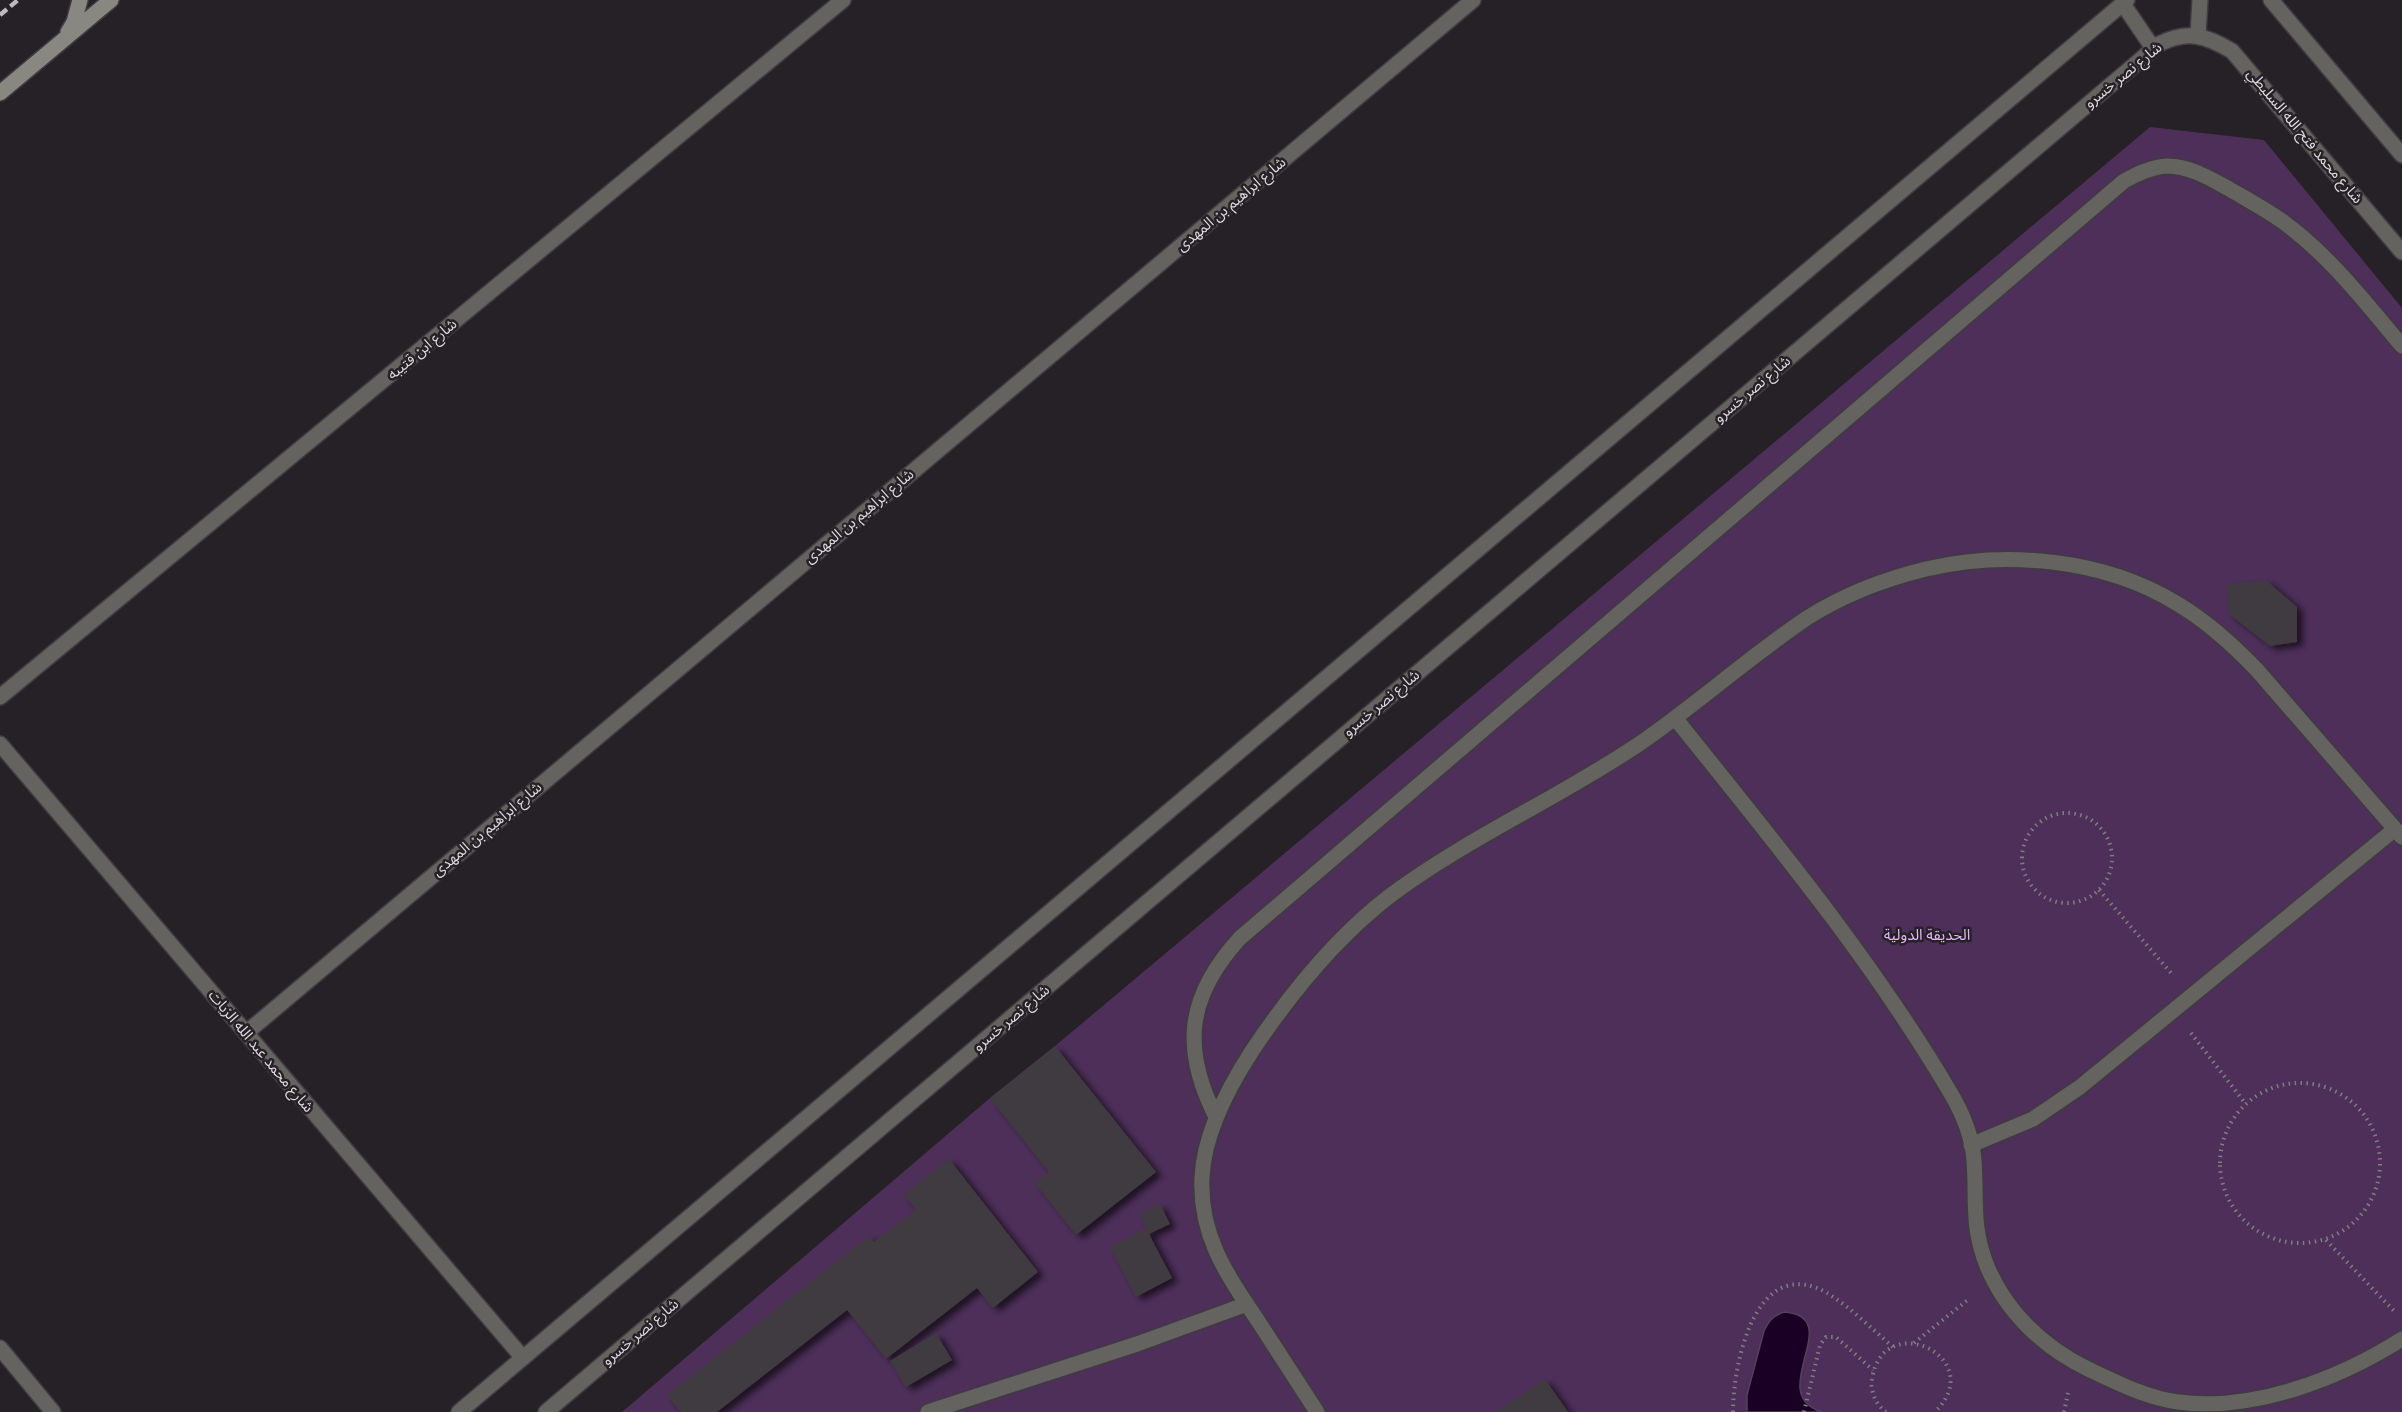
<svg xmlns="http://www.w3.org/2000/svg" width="2402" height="1412" viewBox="0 0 2402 1412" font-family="'IBM Plex Sans','Noto Sans Arabic',sans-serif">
  <defs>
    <filter id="shadow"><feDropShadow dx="6" dy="4" stdDeviation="3" flood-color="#0009"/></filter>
  </defs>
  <rect width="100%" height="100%" fill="#252126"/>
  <path fill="#4d2f59" d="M2150,127L2264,140L2402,308V1412H622L990,1098L1055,1046Z"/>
  <path fill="#1a0025" stroke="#54415c" stroke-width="1.5" d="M1784,1312C1848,1317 1763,1394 1822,1412H1747V1395L1764,1331C1769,1320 1773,1316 1784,1312Z"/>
  <path fill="#3f3b40" filter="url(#shadow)" d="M2267,581L2297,607V642L2270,646L2229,614L2227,584Z
    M1055,1046L1156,1172L1076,1235L1035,1183L1049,1172L990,1098Z
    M949,1159L1038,1272L993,1308L977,1288L886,1359L847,1310L717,1412H681L667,1395L869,1236L874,1242L916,1210L904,1194Z
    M1160,1204L1170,1224L1149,1234L1172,1278L1136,1297L1110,1247L1146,1228L1139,1214Z
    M936,1333L952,1360L906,1387L890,1361Z
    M1545,1379L1568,1412H1495Z"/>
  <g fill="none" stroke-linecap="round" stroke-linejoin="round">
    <g stroke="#3f3b40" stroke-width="18">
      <path id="service" d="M1675,718C1772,839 1871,958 1950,1092C1962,1112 1972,1136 1974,1160C1977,1201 1971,1226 1987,1266C2006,1312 2044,1348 2088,1369C2116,1382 2146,1398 2178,1402C2253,1412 2339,1379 2402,1339
        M1216,1117C1181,1048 1187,996 1240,938L2124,181C2137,174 2151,167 2167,166C2190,166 2211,179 2231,190C2248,200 2265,209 2282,221C2329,255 2365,302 2402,346
        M1971,1145L2033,1119L2080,1087L2395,829
        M928,1412L1137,1344L1247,1304
        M1317,1412C1298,1383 1279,1353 1260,1324C1228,1276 1199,1237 1202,1177C1204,1133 1228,1088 1252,1051C1290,994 1336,937 1391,895C1469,837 1559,798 1639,744C1697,704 1749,657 1807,618C1843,595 1885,579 1926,569C2007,550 2104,559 2176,603C2207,621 2232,644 2257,670L2402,837"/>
    </g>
    <g stroke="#3f3b40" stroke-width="18">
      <path id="minor" d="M2271,0L2402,155
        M2123,4L2153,48
        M2198,35L2200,0
        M0,697L843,0
        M0,744L523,1358
        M246,1033L1473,0
        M0,1348L53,1412
        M459,1412L2127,0
        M546,1412L2159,44C2188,30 2205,35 2232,51L2402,252"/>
    </g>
    <g stroke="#3f3b40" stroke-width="18">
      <path id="secondary" d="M68,32L74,22L80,0
        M0,93L111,0"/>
    </g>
    <path stroke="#817e82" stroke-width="4" stroke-dasharray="1.5 4.5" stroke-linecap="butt" d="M2022 858a45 45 0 1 1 90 0a45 45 0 1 1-90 0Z
      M2099,890L2171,973
      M2191,1033L2245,1103
      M2220 1163a80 80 0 1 1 160 0a80 80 0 1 1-160 0Z
      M2326,1240L2394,1311
      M1914,1343L1970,1298
      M1733,1412C1733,1369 1752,1263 1817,1288C1840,1297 1873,1330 1893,1347
      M1804,1412L1820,1345L1826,1337H1836L1873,1370
      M1886,1412C1876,1405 1870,1391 1872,1379C1883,1307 1990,1358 1935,1412
      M2064,1412L2068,1393"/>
    <use href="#service" stroke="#646360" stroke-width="15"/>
    <use href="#minor" stroke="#646360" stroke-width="15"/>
    <use href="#secondary" stroke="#888782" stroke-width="15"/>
    <path stroke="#bdb9be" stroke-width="4.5" stroke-dasharray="9 4.5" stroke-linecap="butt" d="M0,15L18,0"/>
  </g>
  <g text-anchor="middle" stroke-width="5" stroke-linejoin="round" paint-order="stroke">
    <g font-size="15" fill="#dcd9dd" stroke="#252126">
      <text transform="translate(2123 75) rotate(-39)" y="5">شارع نصر خسرو</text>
      <text transform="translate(2305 136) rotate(50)" y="5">شارع محمد فتح الله السليطي</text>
      <text transform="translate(1231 204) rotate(-40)" y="5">شارع ابراهيم بن المهدى</text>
      <text transform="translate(422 349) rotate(-40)" y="5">شارع ابن قتيبه</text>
      <text transform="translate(1752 389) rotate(-40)" y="5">شارع نصر خسرو</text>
      <text transform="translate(859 516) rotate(-40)" y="5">شارع ابراهيم بن المهدى</text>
      <text transform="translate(1381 703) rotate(-40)" y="5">شارع نصر خسرو</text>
      <text transform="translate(487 829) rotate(-40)" y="5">شارع ابراهيم بن المهدى</text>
      <text transform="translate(1011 1018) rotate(-40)" y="5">شارع نصر خسرو</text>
      <text transform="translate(261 1051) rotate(50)" y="5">شارع محمد عبد الله الزيات</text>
      <text transform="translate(640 1332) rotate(-40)" y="5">شارع نصر خسرو</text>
    </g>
    <g font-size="15" fill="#e9b2ff" stroke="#252126">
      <text x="1927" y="940">الحديقة الدولية</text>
    </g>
  </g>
</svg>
